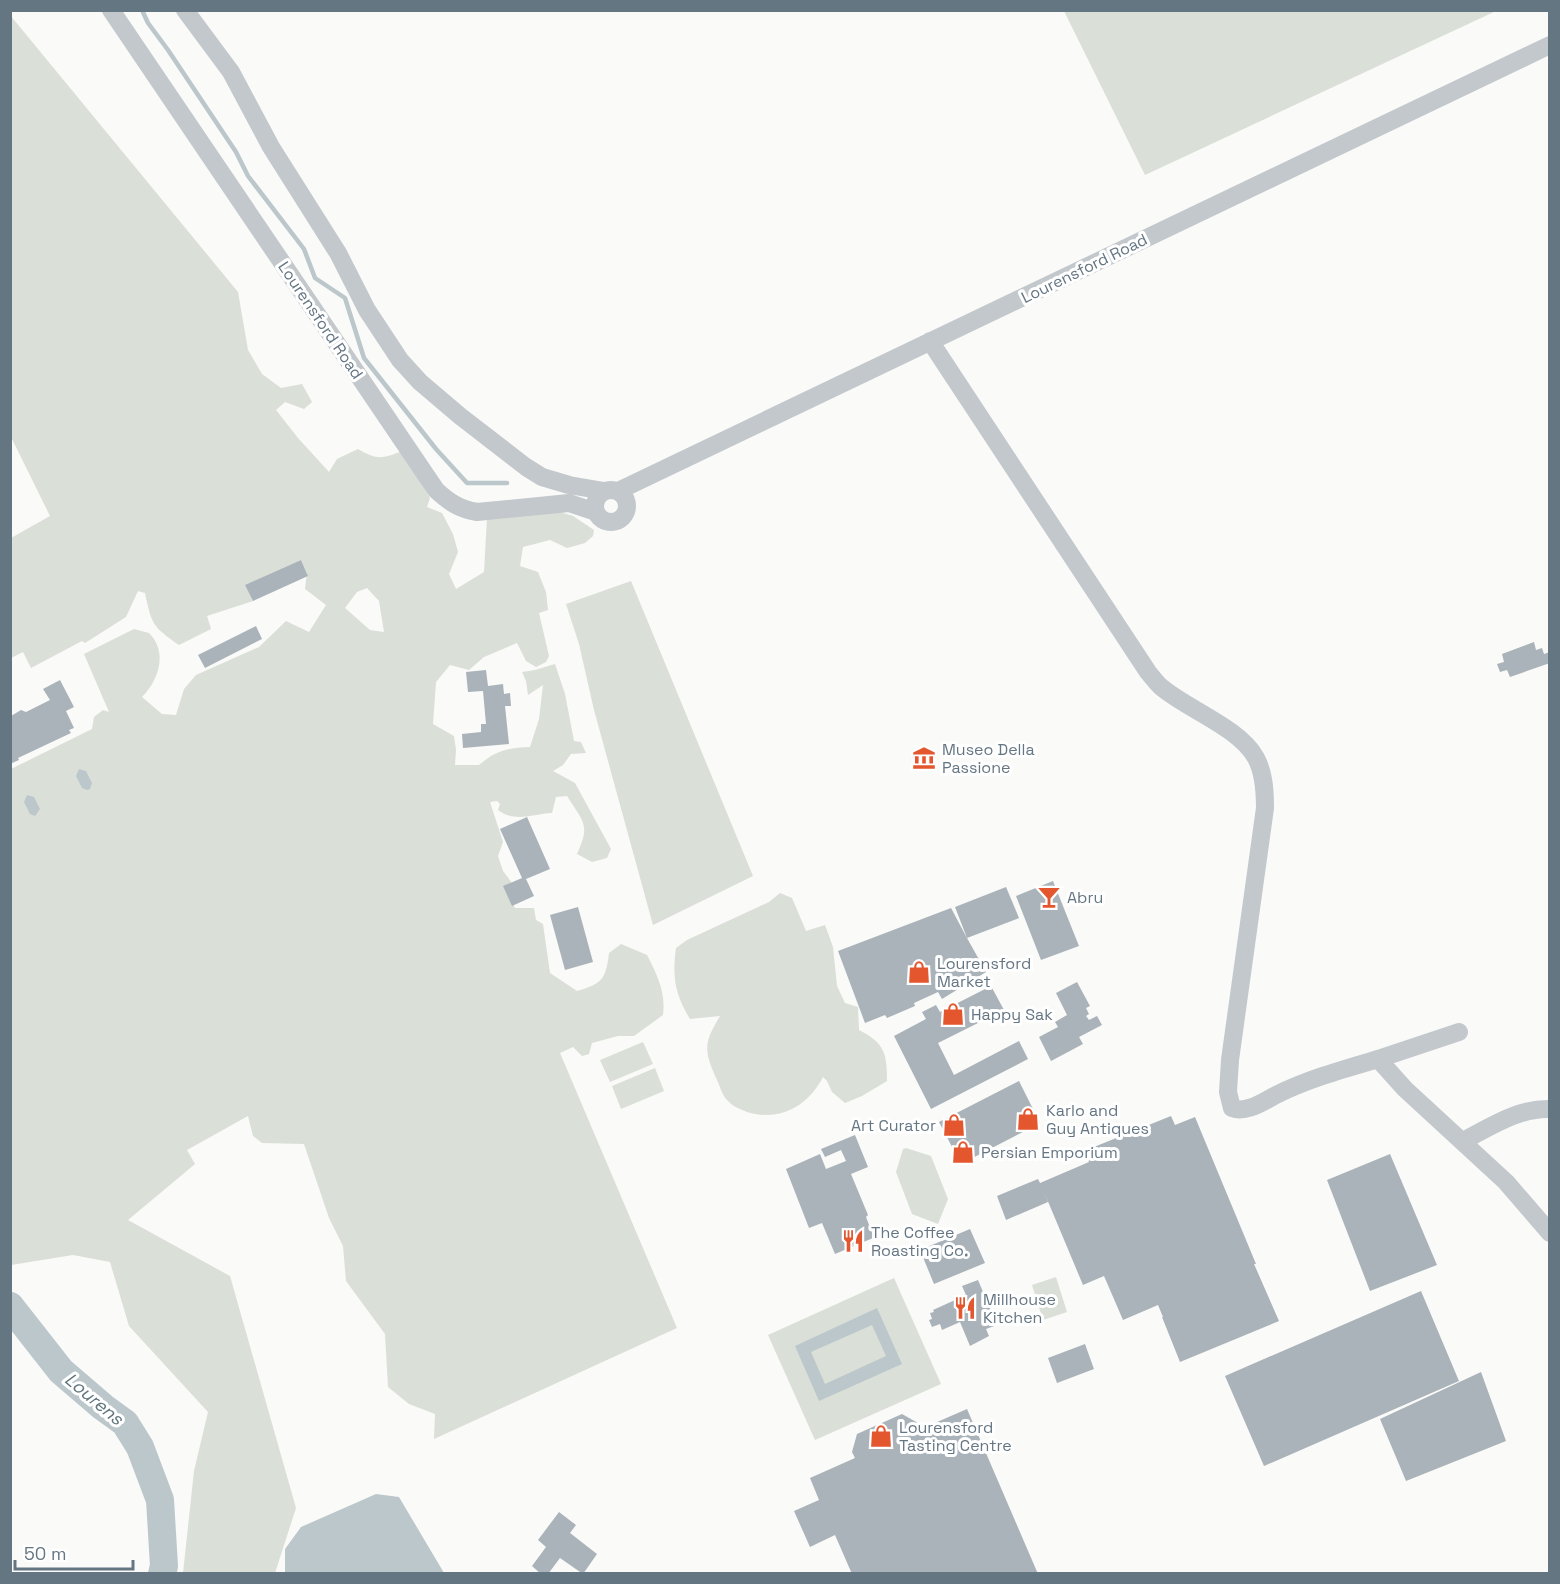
<svg xmlns="http://www.w3.org/2000/svg" width="1560" height="1584" viewBox="0 0 1560 1584" font-family="'Space Grotesk',sans-serif">
  <rect width="100%" height="100%" fill="#fafaf8"/>
  <path fill="#dadfd7" fill-rule="evenodd" d="M1064,11H1496L1145,175Z
    M10,15L238,292L248,350L262,374L281,388L302,384L312,402L304,409L285,402L276,410L298,438L329,472L337,459L358,449C377,460 382,459 402,451L430,498L427,507L442,513L453,534L458,552L449,574L456,589L484,572L487,518L554,510L573,516L594,530L593,536L585,543L567,548L550,540L523,547L520,566L538,572L546,592L548,610L539,613L549,656L546,662L536,667L526,661L517,643L484,657L469,670L450,665L436,682L433,724L454,736L456,750L455,765H479C496,750 508,748 530,747L539,719L543,685L528,695L526,681L522,672L535,670L555,664L565,694L574,741L581,742L586,753L571,754L563,765L553,771L575,783L611,849L607,858L592,862L577,854C591,824 583,822 567,796L556,797L552,813C532,814 515,823 498,810L500,804L497,801L490,802L503,842L498,856L503,871L512,883L510,899L515,908H534L536,920L543,924L550,973L577,991C602,984 606,979 609,953L621,944L647,955C657,974 666,993 663,1015L634,1036H618L592,1043L589,1054L582,1056L573,1047L560,1053L677,1328L434,1439L435,1414L409,1404L388,1387L385,1334L346,1281L343,1246L329,1218L304,1144L262,1143L253,1136L248,1116L187,1150L195,1164L128,1220L230,1276L296,1508L275,1573H183L194,1471L208,1412L129,1326L110,1262L73,1255L11,1265V769L92,729L94,717L103,710L109,712L84,654L134,629L149,633C168,652 159,680 142,697L162,714L176,715L184,689L196,675L259,647L286,621L309,632L326,605L305,589L307,573L301,560L246,585L253,601L207,616L211,629L179,645C152,626 152,625 145,593L138,591L126,617L85,643L82,641L31,668L23,652L11,658V538L50,516L11,437ZM367,588L379,601L384,632L370,630L345,608L357,592Z
    M631,581L753,876L653,925L594,710L579,644L566,604Z
    M780,893L792,898L806,931L825,925L833,947L837,986L845,1003L858,1007L859,1030C885,1043 887,1054 887,1081L862,1096L845,1103L832,1092L827,1081L823,1077C808,1106 780,1122 747,1112C740,1109 732,1106 727,1100C722,1095 720,1086 717,1080C704,1051 703,1044 720,1016L690,1019C675,994 672,977 676,948L687,940L769,902Z
    M643,1042L653,1064L610,1082L600,1060Z
    M655,1068L664,1091L621,1109L612,1086Z
    M906,1148L931,1156L948,1199L938,1224L912,1214L896,1172L903,1149Z
    M1056,1277L1067,1312L1043,1320L1032,1285Z
    M894,1278L941,1384L815,1440L768,1335Z"/>
  <path fill="#bbc7cb" fill-rule="evenodd" d="M79,769L86,771L92,783L90,789L87,790L82,788L76,776Z
    M27,795L34,797L40,809L35,816L30,814L24,802Z
    M877,1308L902,1364L819,1401L795,1346ZM872,1325L886,1356L825,1384L811,1352Z
    M376,1494L399,1497L444,1573H285V1549L301,1527Z"/>
  <g fill="none" stroke-linecap="round" stroke-linejoin="round">
    <path stroke="#bbc7cb" stroke-width="4.5" d="M142,10L148,23L168,50L236,152L248,176L304,249L315,278L345,298L364,358L436,449L467,483H507"/>
    <path stroke="#bbc7cb" stroke-width="28" d="M10,1306L61,1371L103,1407L125,1423L140,1447L160,1500L164,1566L162,1574"/>
  </g>
  <path fill="#aab3b9" d="M301,560L308,576L253,601L245,585Z
    M256,626L262,639L205,668L198,655Z
    M1534,642L1536,650L1542,648L1544,654L1550,652V663L1510,677L1507,670L1500,672L1497,664L1504,662L1502,654Z
    M486,670L488,686L503,684L504,694L510,693L511,706H505L509,744L463,748L462,734L481,732V724H486L483,691L468,692L466,672Z
    M60,680L74,707L66,711L74,728L69,730L71,733L18,758L19,760L10,764L11,716L21,710L26,712L50,700L43,689Z
    M527,817L550,869L526,879L534,896L512,906L503,886L522,878L500,829Z
    M1053,881L1079,946L1041,960L1016,896Z
    M1006,887L1019,918L967,938L986,972L942,999L938,992L914,1003L915,1006L887,1018L885,1015L865,1023L838,951L951,908L967,938L955,907Z
    M578,907L593,962L565,970L550,915Z
    M1077,982L1090,1006L1086,1008L1089,1014L1086,1016L1089,1020L1097,1016L1102,1025L1079,1037L1083,1044L1051,1061L1039,1037L1058,1027L1055,1022L1067,1015L1056,993Z
    M991,986L1004,1010L938,1043L954,1075L1019,1041L1028,1059L931,1109L894,1036L926,1019L922,1012L936,1005L940,1012Z
    M1019,1081L1040,1123L961,1164L939,1122Z
    M1171,1116L1175,1125L1195,1117L1256,1264H1254L1279,1321L1180,1362L1162,1317H1163L1158,1305L1123,1320L1104,1276L1083,1285L1044,1192L1048,1202L1006,1220L997,1196L1038,1179L1040,1183L1089,1162L1084,1151Z
    M855,1135L868,1167L851,1174L868,1215L866,1217L873,1235V1238L835,1254L822,1223L809,1228L786,1169L820,1154L826,1169L846,1161L841,1150L825,1157L821,1149Z
    M1390,1154L1437,1265L1370,1291L1327,1180Z
    M970,1229L985,1263L934,1284L920,1250Z
    M978,1280L997,1325L986,1329L989,1336L970,1346L960,1322L942,1330L940,1324L932,1327L929,1320L932,1319L930,1313L934,1312L933,1310L966,1295L962,1286Z
    M1421,1291L1459,1381L1264,1466L1225,1376Z
    M1085,1344L1094,1369L1057,1383L1048,1358Z
    M1481,1372L1506,1441L1406,1481L1380,1419Z
    M967,1409L1038,1574H852L835,1535L810,1547L794,1511L819,1500L810,1478L855,1458L852,1452L857,1434L902,1414L918,1423L921,1429Z
    M559,1512L576,1525L570,1533L597,1554L583,1574L560,1558L548,1574H541L532,1566L546,1547L538,1540Z"/>
  <g fill="none" stroke-linecap="round" stroke-linejoin="round">
    <path stroke="#c3c8cc" stroke-width="18" d="M111,10L436,490C449,502 459,509 477,512L569,503L596,512
      M185,10L231,72L271,147L338,253L367,310L400,360L420,382L460,416L526,467L542,477L569,485L604,491
      M930,341L1148,672C1152,677 1156,682 1160,686C1186,709 1239,727 1256,758C1264,773 1265,791 1265,808L1230,1060L1228,1092L1232,1108C1246,1114 1264,1101 1276,1095C1308,1079 1344,1069 1378,1059L1405,1089L1506,1182L1550,1233
      M595 506a16 16 0 1 1 32 0a16 16 0 1 1-32 0Z
      M618,491L1550,45
      M1378,1059L1459,1032
      M1463,1141C1490,1127 1518,1108 1550,1109"/>
  </g>
  <defs>
    <g id="museum-bare" transform="scale(1.8)"><path d="M0-6L6-3V-2H-6V-3ZM-5-1h2V3h-2ZM-1-1h2V3h-2ZM3-1h2V3H3ZM-6 4H6V6H-6Z" fill="#e4572e" stroke="#fff" stroke-width="2.5" paint-order="stroke"/></g>
    <g id="bar-bare" transform="scale(1.8)"><path d="M-6-5H6L.8 .8V4.5H3.5V6h-7V4.5H-.8V.8Z" fill="#e4572e" stroke="#fff" stroke-width="2.5" paint-order="stroke"/></g>
    <g id="shop-bare" transform="scale(1.8)"><path d="M-5-2.5h2.3a2.7 3.5 0 0 1 5.4 0H5L5.5 6h-11ZM-1.5-2.5h3a1.5 2.3 0 0 0-3 0Z" fill="#e4572e" stroke="#fff" stroke-width="2.5" paint-order="stroke"/></g>
    <g id="restaurant-bare" transform="scale(1.8)"><path d="M-5-6h1v4h1v-4h1v4h1v-4h1v5L-1.5 .5V6h-2V.5L-5-1ZM5-6V6H3V1.5H1.5Q1.5-4 5-6Z" fill="#e4572e" stroke="#fff" stroke-width="2.5" paint-order="stroke"/></g>
  </defs>
  <g fill-rule="evenodd">
    <use href="#museum-bare" x="924" y="758"/>
    <use href="#bar-bare" x="1049" y="897"/>
    <use href="#shop-bare" x="919" y="972"/>
    <use href="#shop-bare" x="953" y="1014"/>
    <use href="#shop-bare" x="1028" y="1119"/>
    <use href="#shop-bare" x="954" y="1125"/>
    <use href="#shop-bare" x="963" y="1152"/>
    <use href="#restaurant-bare" x="853" y="1241"/>
    <use href="#restaurant-bare" x="965" y="1308"/>
    <use href="#shop-bare" x="881" y="1436"/>
  </g>
  <g text-anchor="middle" stroke-width="6" stroke-linejoin="round" paint-order="stroke">
    <g font-size="16" fill="#657683" stroke="#fff">
      <text transform="translate(1084 268) rotate(-26)" y="6">Lourensford Road</text>
      <text transform="translate(321 320) rotate(56)" y="6">Lourensford Road</text>
    </g>
    <g font-size="16" fill="#657683" stroke="#fff" text-anchor="start">
      <text x="942" y="755">Museo Della<tspan x="942" dy="18">Passione</tspan></text>
      <text x="1067" y="903">Abru</text>
      <text x="937" y="969">Lourensford<tspan x="937" dy="18">Market</tspan></text>
      <text x="971" y="1020">Happy Sak</text>
      <text x="1046" y="1116">Karlo and<tspan x="1046" dy="18">Guy Antiques</tspan></text>
      <text x="936" y="1131" text-anchor="end">Art Curator</text>
      <text x="981" y="1158">Persian Emporium</text>
      <text x="871" y="1238">The Coffee<tspan x="871" dy="18">Roasting Co.</tspan></text>
      <text x="983" y="1305">Millhouse<tspan x="983" dy="18">Kitchen</tspan></text>
      <text x="899" y="1433">Lourensford<tspan x="899" dy="18">Tasting Centre</tspan></text>
    </g>
    <g font-size="18" font-style="italic" fill="#60757c" stroke="#fff">
      <text transform="translate(94 1399) rotate(40)" y="6">Lourens</text>
    </g>
  </g>
  <rect width="1560" height="1584" fill="none" stroke="#657683" stroke-width="24"/>
  <path d="M15 1560v9h118v-9" fill="none" stroke="#657683" stroke-width="3"/>
  <text x="24" y="1560" font-size="18" fill="#657683" stroke="#ffffff" stroke-width="4.5" paint-order="stroke">50 m</text>
</svg>
